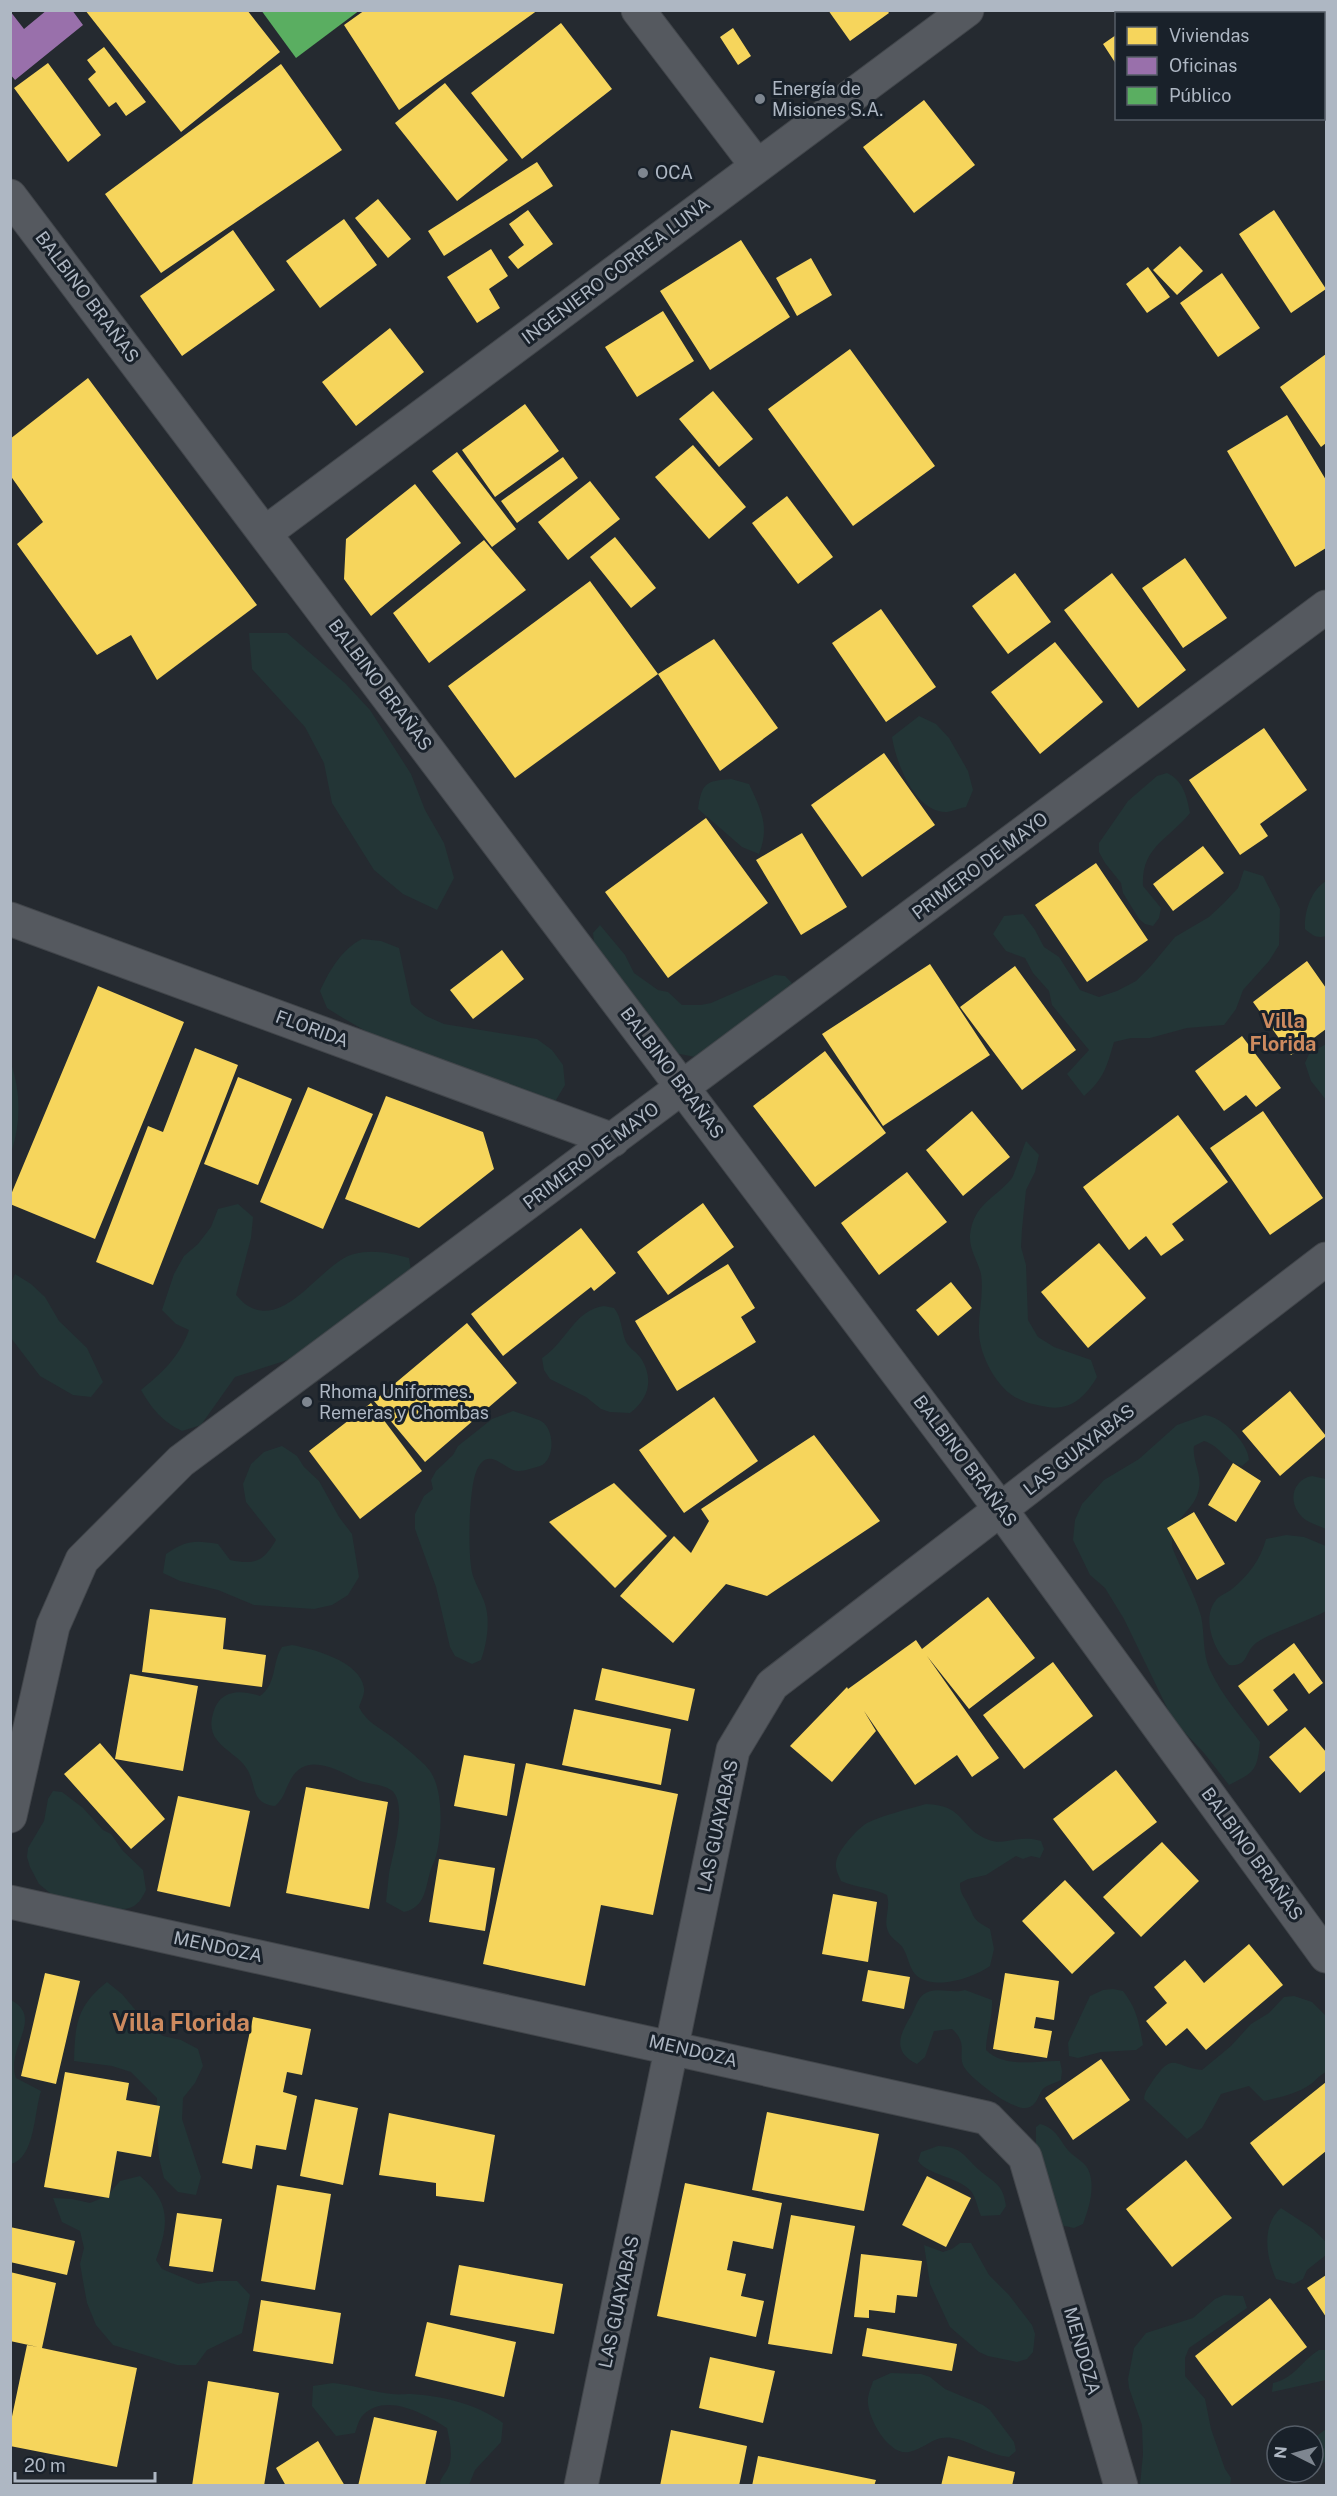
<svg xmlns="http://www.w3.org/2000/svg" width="1337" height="2496" viewBox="0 0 1337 2496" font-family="'Public Sans',sans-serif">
  <rect width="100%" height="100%" fill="#252a30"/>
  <path fill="#233536" d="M249,633H287L345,683L370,710L411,774L425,810L444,843L454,878L437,910L403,894L374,870L332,803L324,763L305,727L252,669Z
    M919,716L936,724L949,738L968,771L973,790L966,807C960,808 953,811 947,812C915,813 896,763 892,737Z
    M1167,773C1183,780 1187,797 1190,813C1168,840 1141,847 1143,886L1161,908L1159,918L1153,926L1145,924L1139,919L1123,893L1121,883L1105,863L1099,852V843L1128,801L1157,776Z
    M731,779L749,784C761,810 770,826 759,854L742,847L698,809C702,783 705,781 731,779Z
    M1244,870L1263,876L1280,909L1279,945L1269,961L1243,990L1236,1009L1224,1025L1187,1028L1150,1038H1131L1114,1042C1107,1066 1104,1079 1084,1096L1067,1074L1089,1050L1052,1005L1049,991L1033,973L1025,958L1006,951L993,934L1004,916L1023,914L1035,930L1044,947L1059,957L1080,990L1099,997L1117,991L1136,981L1150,967L1175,937L1209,917L1224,903L1238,888Z
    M1326,881V936C1317,939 1312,935 1305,929C1304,912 1311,890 1326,881Z
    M600,925L625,955L634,973L658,990L668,992L682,1005H701L711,1003L775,975L785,976L792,983L787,992L704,1056L695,1057L675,1053L595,952L593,933Z
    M362,939L381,941L399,948L411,1004L426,1016L444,1024L537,1039L552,1050L563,1065L565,1085L556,1100L538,1103L428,1058L413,1048L376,1037L343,1018L327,1008L320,991C329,971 342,949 362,939Z
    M1326,1044V1100L1311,1081L1305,1063L1309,1054Z
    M11,1063C21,1093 21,1123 11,1153Z
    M1026,1141L1039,1155L1035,1172L1026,1190L1022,1229L1021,1247L1026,1265L1028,1320L1038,1337L1054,1347L1091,1360L1097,1377C1086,1396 1071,1411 1047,1407C1039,1405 1029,1404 1021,1400C998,1391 980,1357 979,1333C978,1314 984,1294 981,1274C978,1261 969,1250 970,1235C974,1203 994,1200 1012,1178C1014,1175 1023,1148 1026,1141Z
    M238,1204L253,1217L251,1238L236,1295C240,1299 245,1305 250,1307C288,1327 322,1262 354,1254C372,1249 391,1253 409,1258L412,1277L306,1354L235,1377L201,1425L182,1431C162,1421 152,1409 141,1390C162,1373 180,1356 189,1330L176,1324L162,1310L174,1274L184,1256L198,1244L211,1227L218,1209Z
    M15,1274L31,1284L45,1297L59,1321L87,1348L103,1382L91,1397L73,1395L40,1376L11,1338V1283Z
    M604,1306L614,1308C622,1318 621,1330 626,1342C630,1349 638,1353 642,1360C654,1381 648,1399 630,1413L610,1412L601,1409L586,1397L550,1379L544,1370L542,1358C566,1343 574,1310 604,1306Z
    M513,1411C522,1414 531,1417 539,1420C555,1426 556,1460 540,1466C532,1468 521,1473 513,1470C500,1464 486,1447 476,1472C469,1490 467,1557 473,1576C476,1585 481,1593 484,1601C491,1619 487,1643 481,1660L472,1664L455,1656L450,1647L436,1587L415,1529V1514L424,1496L433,1489L431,1480L436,1471L453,1455L458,1446L492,1419Z
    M1205,1415C1222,1417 1248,1442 1249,1460L1242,1466C1226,1463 1221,1446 1204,1441L1194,1446C1192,1461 1202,1474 1199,1488C1195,1513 1171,1515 1172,1547C1181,1570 1194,1592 1201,1616C1205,1634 1202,1652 1210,1670C1222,1696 1243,1719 1260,1742C1257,1772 1254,1772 1229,1785L1204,1753L1173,1720L1124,1619L1105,1588L1090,1575L1073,1540L1075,1520L1082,1504L1104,1480L1139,1459L1177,1425Z
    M282,1446L297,1456L304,1467L319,1481L339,1517L352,1534L359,1577L348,1595L332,1605L314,1609L254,1605L218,1590L180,1581L163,1573L166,1554C186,1540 195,1540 218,1544L230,1560C255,1565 263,1562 276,1540L246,1502L243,1484L251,1464L264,1452Z
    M1312,1476L1326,1479V1529C1317,1525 1304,1522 1298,1512C1288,1497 1295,1479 1312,1476Z
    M1286,1535L1304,1537L1326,1546V1611C1306,1622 1274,1631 1256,1643C1244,1652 1249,1667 1229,1665C1214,1651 1201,1618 1216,1600C1220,1595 1227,1593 1232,1589C1248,1576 1261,1559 1266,1539Z
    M292,1645C313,1649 360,1661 364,1688C365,1694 361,1701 359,1707C366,1722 379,1727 392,1737C401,1744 424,1762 430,1771C444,1791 442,1834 436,1856C435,1861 432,1865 431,1869C425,1888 426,1907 404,1912L386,1902C387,1892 388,1883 389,1874C392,1856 409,1803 391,1790C381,1783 367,1785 356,1779C336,1769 306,1752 291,1779C285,1789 285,1797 275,1806C250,1803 257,1785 247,1769C240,1757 225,1751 217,1740C211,1733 210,1723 213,1714C219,1690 239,1689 260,1696C277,1684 272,1662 282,1647Z
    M53,1791L62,1792L83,1808L103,1830L111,1834L123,1851L143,1870L146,1890C140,1903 134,1910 119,1909L55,1897L39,1884L30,1867L27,1857L28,1848L44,1821L48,1799Z
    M926,1804C966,1805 959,1829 989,1840C1005,1846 1019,1834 1041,1841L1044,1849L1040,1858L1031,1856L1023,1859L1016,1856L986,1875L968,1879L960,1883C960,1892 962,1894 966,1901C976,1918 970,1918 990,1929L994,1949L990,1966C973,1978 932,1992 915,1974C909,1967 908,1956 903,1948C899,1942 890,1938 888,1931C883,1921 891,1908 887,1895C872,1887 856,1888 841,1881C839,1876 835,1869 836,1863C837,1851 857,1829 867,1823C884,1815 908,1809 926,1804Z
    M107,1982L122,1994L148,2025L163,2036L181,2040L198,2049L203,2066L195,2083L183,2098L182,2119L201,2177L196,2195L178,2192L164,2178L159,2158L156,2117L157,2098L131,2072L112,2066L74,2061C75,2024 77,2006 107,1982Z
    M1113,1989L1123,1991C1137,2009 1139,2023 1143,2045L1136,2050L1101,2052L1078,2058L1069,2056L1068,2043L1090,1996L1103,1990Z
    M965,1990L992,2000C993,2018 986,2033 986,2050C1005,2069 1037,2060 1060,2061L1062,2071L1061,2080C1056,2083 1047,2085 1044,2088C1037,2095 1038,2107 1025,2108C1011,2109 972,2080 964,2067C957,2054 969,2044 952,2029L934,2031L925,2057L917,2064C891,2051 900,2034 912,2014C915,2008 918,1998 924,1994C935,1986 952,1994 965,1990Z
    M1294,1996L1312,2002L1326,2016V2072C1320,2075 1317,2079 1311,2084C1297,2094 1280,2097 1264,2101L1249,2086L1221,2094L1202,2128L1187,2139L1144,2099C1145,2090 1148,2089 1152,2082C1174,2050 1173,2067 1202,2070L1231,2046L1251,2024L1269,2013L1284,1997Z
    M11,2000C45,2018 5,2048 16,2078L41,2091C34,2112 35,2158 11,2164Z
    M1040,2124C1055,2128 1058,2137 1067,2149C1072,2156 1084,2161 1088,2169C1096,2186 1089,2208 1083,2224L1074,2228L1055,2224L1036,2148V2127Z
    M938,2146C962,2147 963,2155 978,2169C994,2183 1003,2183 1006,2206L1000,2215L981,2216C977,2208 976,2196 970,2190C955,2176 928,2175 918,2161L921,2152Z
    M140,2176C171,2202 169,2224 156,2260L162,2269L198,2284L217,2281H237L250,2295L242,2333L207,2350L196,2365H177L113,2345L96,2325L87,2303L80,2264L84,2248L80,2231L62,2222L53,2198L72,2199L90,2203L107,2196L120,2181Z
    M1281,2208L1313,2229L1326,2242V2255L1307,2270L1303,2279L1294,2284L1276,2279C1266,2257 1261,2225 1281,2208Z
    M960,2243H971L989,2275L1009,2295L1032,2325L1035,2334L1033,2352L1027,2359L1017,2362L988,2356L979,2352L950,2327L930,2284L924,2245L943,2252L952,2249Z
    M1224,2295L1243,2296L1247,2308L1189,2348L1185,2358V2376L1205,2399L1211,2429L1225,2469L1231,2478L1230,2485H1140L1143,2454L1142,2425L1129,2388L1128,2379L1134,2348L1146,2333L1193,2318L1215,2299Z
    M1319,2350H1326V2380L1272,2392L1273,2383C1294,2379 1302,2360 1319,2350Z
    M891,2373L921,2374L930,2377L945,2389L983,2405L990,2410L1014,2442L1016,2451L1009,2457C988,2455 972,2441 952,2438C934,2435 925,2449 909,2452C889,2456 869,2420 868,2403C867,2396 871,2388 873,2381Z
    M333,2383C353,2385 372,2392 392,2394C398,2395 405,2394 411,2394C443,2396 477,2404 503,2423L501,2442L475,2470L469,2485H440C440,2477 445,2475 448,2468C454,2456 449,2439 447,2428C425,2414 386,2392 363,2415C359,2419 357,2427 355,2433L336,2436L312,2406L313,2386Z
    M1326,2429V2462L1313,2465V2439Z"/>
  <path fill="#f6d55c" d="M85,10H247L280,52L181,132Z
    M365,10H538L399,110L344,25Z
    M828,10H887L889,13L850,41Z
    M1137,10H1204L1200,14H1139Z
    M561,23L612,89L522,159L471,93Z
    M733,28L751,56L738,65L720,37Z
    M1324,30L1326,34V93L1324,95Z
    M1116,35V64L1103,44Z
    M104,47L146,102L126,116L116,102L109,107L88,79L96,72L87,60Z
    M48,63L101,135L68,162L14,88Z
    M281,64L342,150L161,273L105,194Z
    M445,83L508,160L457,201L395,123Z
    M924,100L975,165L914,213L863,147Z
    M537,162L553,186L444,256L428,231Z
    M378,199L411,239L388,258L355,218Z
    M528,210L553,244L518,269L508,257L524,245L509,224Z
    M1274,210L1326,289L1291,313L1239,234Z
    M344,219L377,265L320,308L286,261Z
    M233,230L275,290L182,356L140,296Z
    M741,240L790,317L710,370L660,291Z
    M1180,246L1203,271L1177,295L1153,270Z
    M491,249L508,276L489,289L500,308L477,323L447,277Z
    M811,258L832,295L797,316L776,278Z
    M1148,267L1170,297L1147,313L1126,284Z
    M1222,273L1260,328L1218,357L1180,303Z
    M663,311L694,361L637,397L605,347Z
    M390,328L424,372L356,426L322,382Z
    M850,349L935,466L853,526L768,409Z
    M1326,354V443L1321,447L1280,387Z
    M88,378L257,605L157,680L131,635L97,655L17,544L43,522L10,475V439Z
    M713,391L753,439L719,467L679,419Z
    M525,404L559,451L495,497L462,450Z
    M1287,415L1326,480V548L1295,567L1227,451Z
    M693,445L746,507L709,539L655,477Z
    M457,452L516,529L492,547L432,471Z
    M563,457L578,478L517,523L501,501Z
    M590,481L620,519L568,560L538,522Z
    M415,484L461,543L371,616L344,579L346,539Z
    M787,496L833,557L798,584L752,523Z
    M615,537L656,588L631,608L590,557Z
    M484,540L526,590L429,663L393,613Z
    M1185,558L1227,618L1183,648L1142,588Z
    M1015,573L1051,622L1008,654L972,606Z
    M1112,573L1186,670L1138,708L1064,610Z
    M590,581L658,674L714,639L778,728L720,771L658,674L515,778L448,686Z
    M881,609L936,687L886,722L832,643Z
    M1055,642L1103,702L1040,754L991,692Z
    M1264,728L1307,790L1260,824L1268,836L1240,855L1189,780Z
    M884,753L935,825L862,877L811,805Z
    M706,818L768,903L668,978L605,892Z
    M802,833L847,907L801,935L756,860Z
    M1203,846L1224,873L1173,911L1153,884Z
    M1096,863L1148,940L1087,982L1035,905Z
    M502,950L524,979L473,1019L450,990Z
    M1307,961L1326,988V1029L1291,1055L1253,1002Z
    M930,964L990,1055L883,1126L822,1034Z
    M1015,966L1076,1050L1022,1090L960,1007Z
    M98,986L184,1022L95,1239L10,1204V1197Z
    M1242,1036L1281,1088L1256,1107L1246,1095L1224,1111L1195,1071Z
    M195,1048L238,1065L153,1285L96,1262L148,1126L163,1132Z
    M825,1051L886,1133L815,1187L753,1106Z
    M238,1077L292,1099L258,1185L204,1164Z
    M308,1087L373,1114L323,1229L260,1202Z
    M386,1096L483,1132L494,1169L419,1228L345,1199Z
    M972,1111L1010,1157L963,1196L926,1150Z
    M1263,1111L1323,1198L1270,1235L1210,1148Z
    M1178,1115L1228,1182L1172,1224L1184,1240L1161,1256L1146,1236L1129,1250L1083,1187Z
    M907,1172L947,1222L879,1275L841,1223Z
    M703,1203L734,1247L668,1295L637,1252Z
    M581,1228L616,1273L594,1291L591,1287L503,1356L471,1314Z
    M1099,1243L1146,1298L1088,1348L1041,1292Z
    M728,1264L755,1308L741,1317L756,1342L677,1391L635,1321Z
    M951,1282L972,1308L938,1336L916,1310Z
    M467,1323L517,1383L425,1462L374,1401Z
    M1290,1391L1326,1436L1280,1476L1242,1431Z
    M714,1397L758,1461L684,1513L639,1450Z
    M371,1403L422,1471L360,1519L309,1451Z
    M814,1435L880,1521L767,1596L726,1584L673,1643L620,1596L674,1536L691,1553L709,1521L701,1509Z
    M1233,1463L1261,1481L1236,1522L1208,1505Z
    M614,1483L667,1536L615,1588L549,1522Z
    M1194,1512L1225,1564L1197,1580L1167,1528Z
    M988,1597L1035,1658L969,1709L927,1656L999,1758L972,1777L957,1755L915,1785L864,1711L876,1731L832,1782L790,1746L847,1687L848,1689L916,1640L922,1649Z
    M150,1609L226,1618L223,1649L266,1655L262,1687L142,1672Z
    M1294,1643L1323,1683L1309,1694L1294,1673L1273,1690L1288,1710L1268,1726L1238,1686Z
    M1053,1662L1093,1716L1024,1769L983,1715Z
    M602,1668L695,1689L688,1721L595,1700Z
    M130,1674L198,1686L183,1771L115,1759Z
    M574,1709L671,1729L661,1785L562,1765Z
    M1305,1727L1326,1752V1770L1300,1793L1269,1757Z
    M100,1743L165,1819L131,1849L64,1774Z
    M464,1755L515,1764L507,1816L454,1806Z
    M526,1763L678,1794L653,1915L601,1905L585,1986L483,1964Z
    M1116,1770L1157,1822L1093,1871L1053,1819Z
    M306,1787L388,1802L369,1909L286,1893Z
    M178,1796L250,1811L230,1907L157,1891Z
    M1162,1842L1199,1881L1141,1937L1103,1897Z
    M439,1859L495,1868L485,1931L429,1922Z
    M1065,1880L1115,1933L1072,1974L1022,1921Z
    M833,1894L877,1902L868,1962L822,1954Z
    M1249,1944L1283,1985L1206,2050L1187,2028L1166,2046L1146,2021L1167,2003L1154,1987L1185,1960L1204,1983Z
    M868,1970L910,1977L904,2009L862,2001Z
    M45,1973L80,1981L56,2084L21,2076Z
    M1005,1973L1059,1981L1054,2020L1036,2017L1034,2028L1052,2031L1047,2058L993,2049Z
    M253,2017L311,2029L302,2075L287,2072L283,2092L297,2096L286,2150L256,2145L252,2169L222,2163Z
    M1101,2059L1130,2100L1073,2140L1045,2098Z
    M65,2072L129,2083L126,2100L160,2106L151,2157L117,2151L109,2198L44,2187Z
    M1326,2082V2151L1283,2186L1250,2143Z
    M315,2099L358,2108L343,2185L300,2176Z
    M767,2112L879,2134L864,2211L752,2190Z
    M389,2113L495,2135L484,2202L436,2196V2183L379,2175Z
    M1186,2160L1232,2218L1172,2267L1126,2209Z
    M927,2176L971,2198L946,2247L902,2225Z
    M685,2183L782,2203L773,2249L733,2241L727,2270L746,2274L741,2296L764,2301L756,2337L657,2316Z
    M277,2185L331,2194L315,2290L261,2281Z
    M177,2213L222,2219L213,2272L169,2266Z
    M791,2215L855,2226L832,2354L768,2344Z
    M10,2227L75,2241L67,2275L10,2262Z
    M861,2254L922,2261L917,2297L897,2295L895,2313L869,2310V2318L854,2317Z
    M459,2265L563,2284L554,2334L450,2315Z
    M10,2272L56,2283L42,2348L137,2368L117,2467L10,2446V2426L27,2345L38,2347L10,2341Z
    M1326,2275V2317L1307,2288Z
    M1270,2298L1307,2347L1232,2406L1195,2356Z
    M261,2300L341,2313L333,2364L253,2351Z
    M427,2322L516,2342L504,2397L415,2376Z
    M867,2328L957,2344L952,2371L862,2356Z
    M710,2357L775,2371L763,2423L699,2408Z
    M208,2381L279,2393L264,2486H192Z
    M374,2417L437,2431L425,2486H358Z
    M671,2430L747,2446L739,2486H660Z
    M318,2441L345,2486H286L276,2468Z
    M758,2456L876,2480L874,2486H752Z
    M948,2456L1015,2472L1012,2486H941Z"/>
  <path fill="#9970ab" d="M47,10H72L83,25L15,80L10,74V11L24,29Z"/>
  <path fill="#5aae61" d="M261,10H360L296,58Z"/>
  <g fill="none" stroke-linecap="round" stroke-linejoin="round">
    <g stroke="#42464b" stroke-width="35">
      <path id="street" d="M638,10L757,166
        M10,196L1001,1510L1326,1956
        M265,533L967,10
        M10,919L613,1140
        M10,1816L53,1626L82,1560L181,1461L1326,607
        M10,1902L987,2118L1025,2157L1121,2486
        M581,2486L733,1750L772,1685L1326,1259"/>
    </g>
    <use href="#street" stroke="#55595f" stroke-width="33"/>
  </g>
  <g fill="#7e8690" stroke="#19212a" stroke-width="2">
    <circle cx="760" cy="99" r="6"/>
    <circle cx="643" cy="173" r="6"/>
    <circle cx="307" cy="1402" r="6"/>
  </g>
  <g text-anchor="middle" stroke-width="6" stroke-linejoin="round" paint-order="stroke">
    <g font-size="18" fill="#aeb7c3" stroke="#19212a" text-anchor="start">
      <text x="772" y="95">Energía de<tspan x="772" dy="21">Misiones S.A.</tspan></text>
      <text x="655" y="179">OCA</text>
      <text x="319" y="1398">Rhoma Uniformes.<tspan x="319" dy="21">Remeras y Chombas</tspan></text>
    </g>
    <g font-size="18" fill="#aeb7c3" stroke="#19212a">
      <text transform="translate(616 271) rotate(-37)" y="6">INGENIERO CORREA LUNA</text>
      <text transform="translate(87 297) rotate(53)" y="6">BALBINO BRAÑAS</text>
      <text transform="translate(380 685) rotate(53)" y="6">BALBINO BRAÑAS</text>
      <text transform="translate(980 866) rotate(-37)" y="6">PRIMERO DE MAYO</text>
      <text transform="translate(312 1029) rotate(20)" y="6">FLORIDA</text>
      <text transform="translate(672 1073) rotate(53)" y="6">BALBINO BRAÑAS</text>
      <text transform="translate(591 1156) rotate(-37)" y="6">PRIMERO DE MAYO</text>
      <text transform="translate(1079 1450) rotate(-38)" y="6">LAS GUAYABAS</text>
      <text transform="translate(965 1461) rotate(53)" y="6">BALBINO BRAÑAS</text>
      <text transform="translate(718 1826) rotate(-78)" y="6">LAS GUAYABAS</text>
      <text transform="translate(1252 1854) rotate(54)" y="6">BALBINO BRAÑAS</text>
      <text transform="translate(218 1947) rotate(12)" y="6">MENDOZA</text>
      <text transform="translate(693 2051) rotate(13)" y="6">MENDOZA</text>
      <text transform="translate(619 2302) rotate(-78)" y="6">LAS GUAYABAS</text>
      <text transform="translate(1082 2351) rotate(74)" y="6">MENDOZA</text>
    </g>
    <g font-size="20" font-weight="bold" fill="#cd8a5f" stroke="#19212a">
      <text x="1283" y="1028">Villa<tspan x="1283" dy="23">Florida</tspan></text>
    </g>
    <g font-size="24" font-weight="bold" fill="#cd8a5f" stroke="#19212a">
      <text x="181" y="2031">Villa Florida</text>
    </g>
  </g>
  <rect width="1337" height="2496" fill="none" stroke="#aeb7c3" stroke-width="24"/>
  <rect x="1115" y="12" width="210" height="108" fill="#19212a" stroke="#555d67" stroke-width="1.5"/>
  <rect x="1127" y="27" width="30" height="18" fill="#f6d55c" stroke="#555d67" stroke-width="1.5"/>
  <text x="1169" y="42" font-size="18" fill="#aeb7c3">Viviendas</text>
  <rect x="1127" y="57" width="30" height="18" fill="#9970ab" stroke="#555d67" stroke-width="1.5"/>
  <text x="1169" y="72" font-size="18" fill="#aeb7c3">Oficinas</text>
  <rect x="1127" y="87" width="30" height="18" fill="#5aae61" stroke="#555d67" stroke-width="1.5"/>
  <text x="1169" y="102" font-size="18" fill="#aeb7c3">Público</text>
  <g transform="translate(1295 2454) rotate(276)"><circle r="28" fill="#19212a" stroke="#555d67" stroke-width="1.5"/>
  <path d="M0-4.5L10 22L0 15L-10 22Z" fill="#7e8690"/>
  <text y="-9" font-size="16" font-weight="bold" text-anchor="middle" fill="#aeb7c3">N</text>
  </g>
  <path d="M15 2472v9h140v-9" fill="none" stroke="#aeb7c3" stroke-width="3"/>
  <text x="24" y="2472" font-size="18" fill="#aeb7c3" stroke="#19212a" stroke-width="4.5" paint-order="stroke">20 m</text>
</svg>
